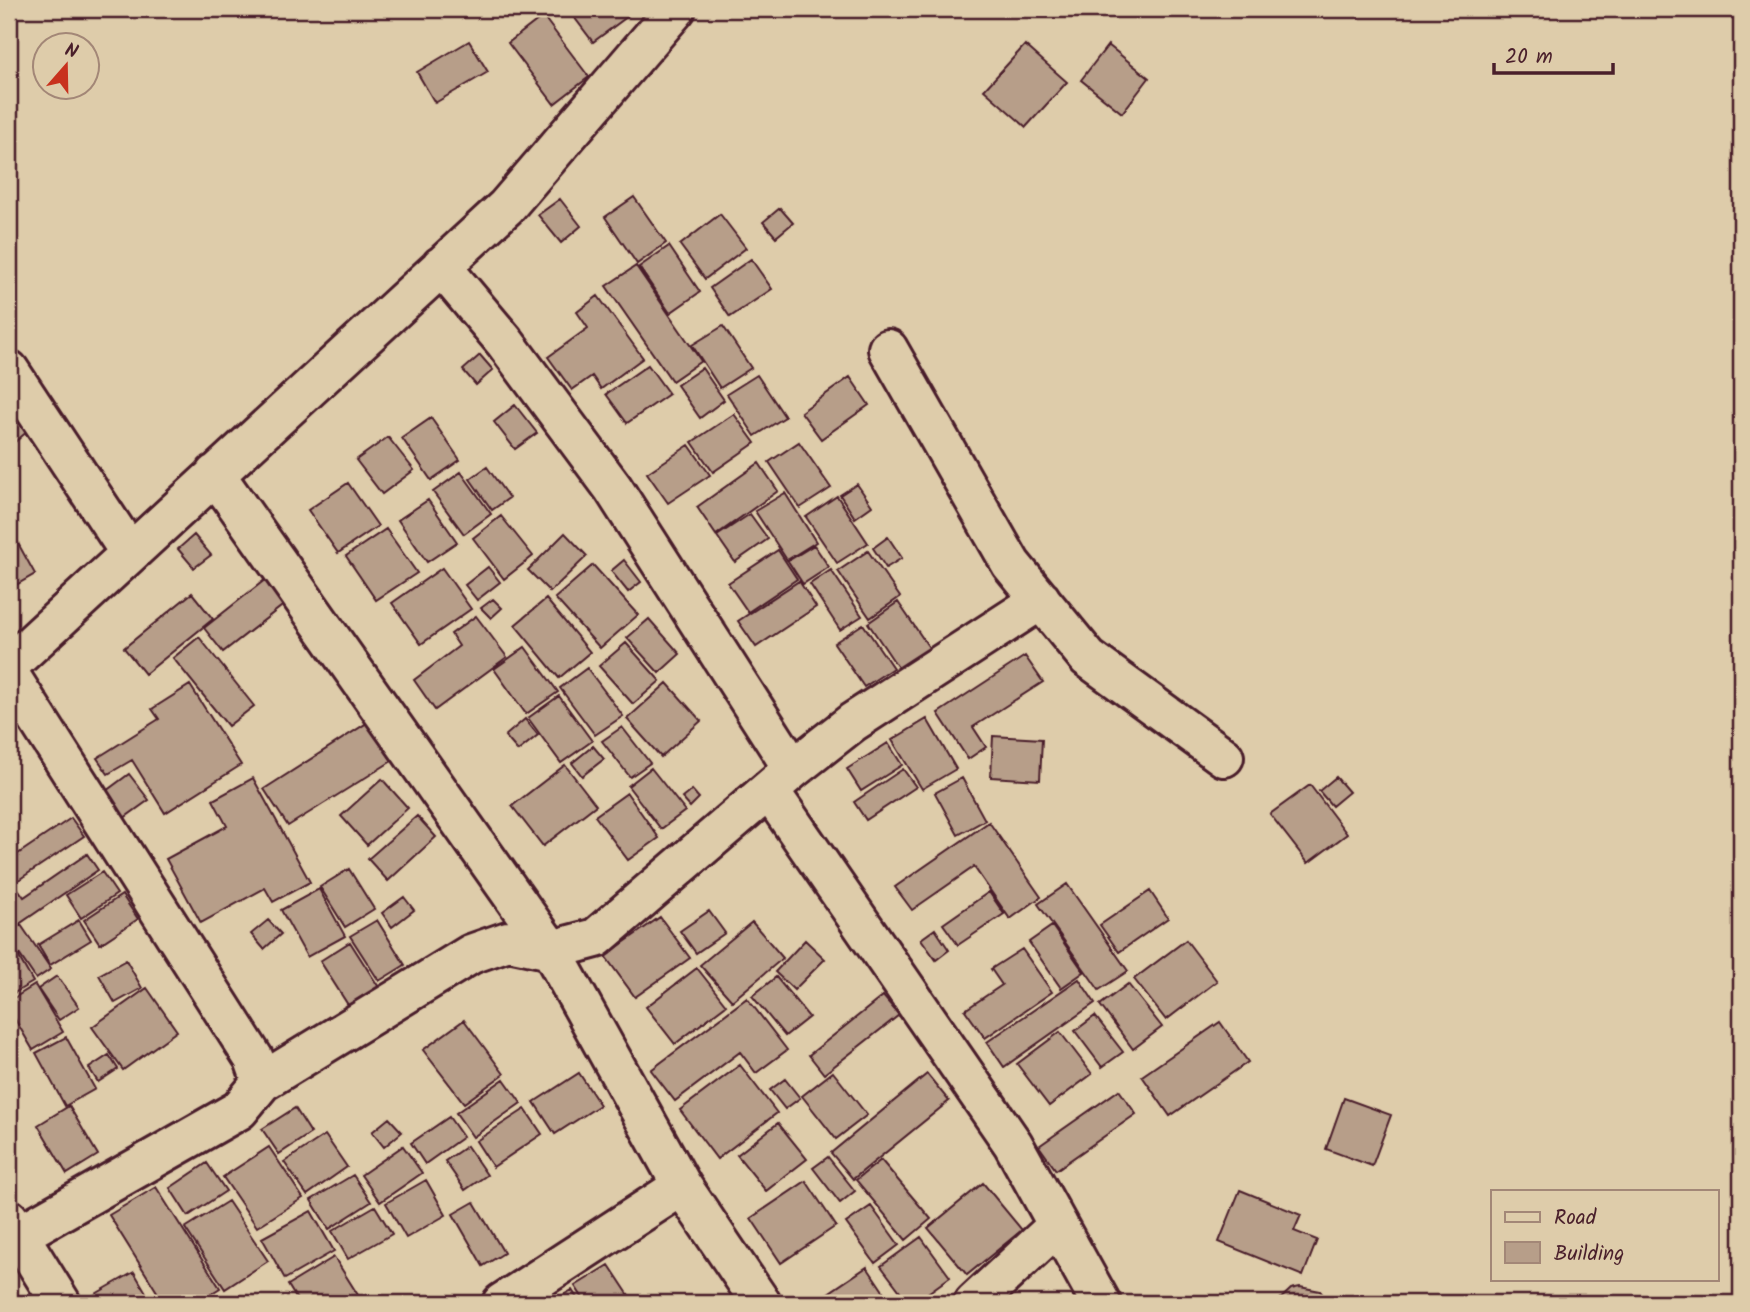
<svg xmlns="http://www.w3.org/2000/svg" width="1750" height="1312" viewBox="0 0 1750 1312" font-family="Kalam,sans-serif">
  <rect width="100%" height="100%" fill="#deccaa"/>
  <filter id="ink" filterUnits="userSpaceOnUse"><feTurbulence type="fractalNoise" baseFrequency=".0143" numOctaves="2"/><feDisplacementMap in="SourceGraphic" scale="14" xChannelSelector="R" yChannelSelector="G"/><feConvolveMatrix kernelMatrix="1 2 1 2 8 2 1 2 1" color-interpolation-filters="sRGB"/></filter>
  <g filter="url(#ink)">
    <path fill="#b79e89" stroke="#4a1f2b" stroke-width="2" d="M568,9H623L628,16L593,42Z
      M543,16L589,77L554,104L508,43Z
      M469,41L488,72L435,103L417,72Z
      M1025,45L1067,82L1026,127L984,90Z
      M1108,45L1149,78L1122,113L1081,80Z
      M634,197L666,243L637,264L605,217Z
      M560,199L581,226L561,243L538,215Z
      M780,208L793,223L776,237L763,222Z
      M720,214L746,248L705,279L680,245Z
      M669,246L700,292L670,313L639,267Z
      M751,259L772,289L730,317L710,288Z
      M636,266L701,361L672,381L606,286Z
      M598,296L643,358L601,389L592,376L572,390L548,357L588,328L577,312Z
      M723,326L751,368L720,388L692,345Z
      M480,355L493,370L476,385L463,370Z
      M648,365L669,394L627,423L606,394Z
      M702,368L724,400L700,418L677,385Z
      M757,375L785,417L755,436L727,394Z
      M850,377L869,405L821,439L801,412Z
      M9,398L35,425L9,447Z
      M515,405L537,433L515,449L494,422Z
      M734,414L755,443L713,472L692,442Z
      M431,418L460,460L431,480L402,438Z
      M388,437L414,470L382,494L356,460Z
      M799,442L831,488L800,508L769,462Z
      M689,445L710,475L668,503L647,473Z
      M759,463L778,491L716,535L697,507Z
      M487,467L509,498L492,510L470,479Z
      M461,472L491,514L464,534L433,492Z
      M348,483L378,526L338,553L308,510Z
      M857,484L872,506L855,518L840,495Z
      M785,493L816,542L787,560L755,511Z
      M837,496L868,543L837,563L806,517Z
      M428,500L457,542L427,562L398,520Z
      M750,514L768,539L735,562L717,536Z
      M501,516L533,556L504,579L473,538Z
      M9,527L35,574L9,589Z
      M386,529L417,573L376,600L346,556Z
      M565,533L587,556L550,592L528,570Z
      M194,535L211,555L194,568L178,549Z
      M888,537L902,558L886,568L873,548Z
      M814,545L829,567L803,584L788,561Z
      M778,550L797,579L748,612L728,583Z
      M868,551L900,597L870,618L838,571Z
      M624,560L641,582L628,592L611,571Z
      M593,565L638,615L600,648L555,598Z
      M488,567L500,582L477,600L465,585Z
      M442,568L471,609L421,644L392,603Z
      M831,570L862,616L840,630L810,584Z
      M266,579L286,603L223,652L204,628Z
      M799,581L816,607L756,647L738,621Z
      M192,593L213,619L145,674L124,648Z
      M493,599L502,608L491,618L481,608Z
      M546,599L590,652L559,678L515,625Z
      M898,602L930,649L899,669L868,623Z
      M476,616L507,657L435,710L414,680L459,646L451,634Z
      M649,619L680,654L659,673L627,638Z
      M863,624L893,668L864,687L834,643Z
      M199,637L254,706L228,726L173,658Z
      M626,643L660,681L633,704L599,666Z
      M525,647L558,692L526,714L494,669Z
      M1025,656L1043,682L973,727L986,747L968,759L938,713Z
      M587,668L623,716L595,735L560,688Z
      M667,683L701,721L661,757L627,719Z
      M190,685L241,765L165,813L132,760L108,774L97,758L159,719L152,709Z
      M559,696L592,741L561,763L528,718Z
      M525,719L538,735L518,751L505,736Z
      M927,719L956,769L922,789L892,740Z
      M367,723L392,761L288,826L264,789Z
      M622,727L650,763L630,777L602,741Z
      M993,736L1042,739L1040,780L991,777Z
      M888,743L902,765L861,791L847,769Z
      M593,746L604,759L582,776L572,763Z
      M565,765L596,805L543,846L512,806Z
      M651,768L685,811L661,829L628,786Z
      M903,769L916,787L866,820L854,802Z
      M129,774L149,800L124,818L106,791Z
      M1336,777L1349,792L1332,806L1319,791Z
      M253,778L310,882L273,902L265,888L201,923L166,859L227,826L213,800Z
      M962,778L985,820L958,835L935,793Z
      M382,779L408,808L367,845L341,816Z
      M1310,785L1347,834L1308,863L1270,814Z
      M692,790L699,798L690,807L682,798Z
      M627,793L659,838L628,860L595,816Z
      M417,816L436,837L388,881L368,859Z
      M71,818L84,836L14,883L24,897L87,854L98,870L9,931V860Z
      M989,822L1041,897L1010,919L974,867L912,910L895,887Z
      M349,869L374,909L345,927L320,887Z
      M102,872L117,894L81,918L66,895Z
      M1067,884L1128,971L1099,990L1038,904Z
      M319,889L345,936L307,957L281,910Z
      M1150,891L1168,918L1119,952L1100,925Z
      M989,892L1004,914L958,945L943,924Z
      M122,895L138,919L100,944L84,920Z
      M404,897L414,910L392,927L382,913Z
      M709,911L725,933L696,953L680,931Z
      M660,917L690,958L635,997L605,956Z
      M79,920L91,940L50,965L38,945Z
      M268,920L281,934L264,949L251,934Z
      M377,920L405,965L379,981L350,936Z
      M752,922L783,958L732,1001L700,965Z
      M21,925L51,969L36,979L9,939V933Z
      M1052,926L1084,972L1061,988L1029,942Z
      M935,929L949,950L936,960L921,939Z
      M9,940L33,982L9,996Z
      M805,940L825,959L794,990L775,972Z
      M1186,940L1217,981L1166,1020L1134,979Z
      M350,942L380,989L350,1008L320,961Z
      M1022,949L1052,992L985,1038L965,1010L1002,985L991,969Z
      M126,960L142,988L115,1003L99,975Z
      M697,968L726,1005L675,1044L646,1007Z
      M57,976L79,1007L59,1020L38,989Z
      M776,977L809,1017L785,1036L752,996Z
      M1079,979L1095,1003L1004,1067L987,1042Z
      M1128,984L1162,1027L1133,1049L1100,1005Z
      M35,985L63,1032L33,1050L9,1009V1001Z
      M147,988L177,1031L123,1070L92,1027Z
      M883,996L899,1015L824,1074L809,1055Z
      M747,998L787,1050L756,1073L740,1052L675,1101L651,1070Z
      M1095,1016L1123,1052L1102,1067L1075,1031Z
      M464,1020L504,1074L464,1103L423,1050Z
      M1220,1022L1248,1062L1170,1116L1142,1076Z
      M1060,1032L1092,1074L1049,1106L1017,1064Z
      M66,1037L95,1089L65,1106L36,1053Z
      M109,1055L118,1069L98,1082L89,1068Z
      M740,1065L777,1113L717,1159L680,1110Z
      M833,1072L867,1115L836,1139L802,1096Z
      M579,1073L600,1105L555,1134L534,1102Z
      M927,1074L949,1101L853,1179L831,1153Z
      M504,1079L521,1103L473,1137L456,1113Z
      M785,1079L800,1098L785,1109L770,1090Z
      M1119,1090L1136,1114L1056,1170L1039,1146Z
      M1344,1098L1391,1115L1372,1166L1326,1149Z
      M69,1106L98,1155L67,1174L38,1125Z
      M295,1108L311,1133L279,1154L262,1129Z
      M525,1109L542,1134L493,1167L476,1141Z
      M449,1117L463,1137L425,1164L411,1143Z
      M389,1118L402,1132L384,1147L372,1132Z
      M778,1123L807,1159L766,1191L737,1155Z
      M325,1135L347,1167L307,1195L284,1162Z
      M403,1146L422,1173L380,1202L361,1175Z
      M467,1146L487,1175L465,1190L445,1161Z
      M269,1147L303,1198L257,1227L223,1177Z
      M828,1157L855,1191L840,1203L813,1168Z
      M881,1160L931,1219L906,1240L856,1180Z
      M207,1163L226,1191L188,1216L170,1188Z
      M353,1175L371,1202L329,1229L311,1200Z
      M426,1180L446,1215L406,1238L386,1203Z
      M806,1181L836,1226L781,1263L751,1218Z
      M983,1183L1022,1230L967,1275L928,1228Z
      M156,1187L220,1288L196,1303H164L109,1215Z
      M1240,1190L1301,1215L1294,1231L1317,1240L1303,1276L1219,1242Z
      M228,1201L268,1261L225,1289L185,1228Z
      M474,1202L504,1253L483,1266L453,1214Z
      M375,1206L392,1234L348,1259L332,1231Z
      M871,1206L899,1245L875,1263L846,1223Z
      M311,1211L334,1251L285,1279L262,1238Z
      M921,1237L950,1277L914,1303H909L881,1266Z
      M334,1257L363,1303H299L288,1285Z
      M609,1265L634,1303H586L575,1286Z
      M867,1267L891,1303H821L818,1300Z
      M134,1272L151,1301L147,1303H96L92,1296Z
      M1300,1287L1320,1291L1330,1303H1276L1291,1289Z
      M572,1290L580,1303H549Z"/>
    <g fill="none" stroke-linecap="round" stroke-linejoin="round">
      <g stroke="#4a1f2b" stroke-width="44">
        <path id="minor" d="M888,349L1011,564L1088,658L1224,757
          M9,370L130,553
          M215,474L551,950L682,1186L761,1303
          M9,665L506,207L676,9
          M9,674L254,1059L262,1082L239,1110L19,1235
          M793,769L853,722L1041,600
          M769,790L1013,1144L1101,1303
          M262,1082L471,954L508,941L551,950L596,938L793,769L613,488L504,341L441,266
          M9,1219L61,1303
          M502,1303L682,1186
          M974,1303L1058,1225"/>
      </g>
      <use href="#minor" stroke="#deccaa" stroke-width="38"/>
    </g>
  </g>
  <rect width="1750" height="1312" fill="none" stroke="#deccaa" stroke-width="35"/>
  <rect x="18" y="18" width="1715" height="1277" fill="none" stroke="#4a1f2b" stroke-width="2.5" filter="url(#ink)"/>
  <rect x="1491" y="1190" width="228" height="91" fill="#deccaa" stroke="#a38777" stroke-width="2"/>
  <rect x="1505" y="1212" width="35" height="10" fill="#deccaa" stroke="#a38777" stroke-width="2"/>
  <text x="1554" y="1224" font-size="21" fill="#4a1f2b">Road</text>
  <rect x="1505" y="1242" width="35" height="21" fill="#b79e89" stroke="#a38777" stroke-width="2"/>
  <text x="1554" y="1260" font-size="21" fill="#4a1f2b">Building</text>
  <g transform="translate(66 66) rotate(20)"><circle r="33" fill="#deccaa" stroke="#a38777" stroke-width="2"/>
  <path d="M0-5L12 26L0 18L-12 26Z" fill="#c8321e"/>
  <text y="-10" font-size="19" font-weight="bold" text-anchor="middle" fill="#4a1f2b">N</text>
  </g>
  <path d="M1494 63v10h119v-10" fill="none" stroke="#4a1f2b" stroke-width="3.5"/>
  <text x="1505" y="63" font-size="21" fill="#4a1f2b" stroke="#deccaa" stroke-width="5" paint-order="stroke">20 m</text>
</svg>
